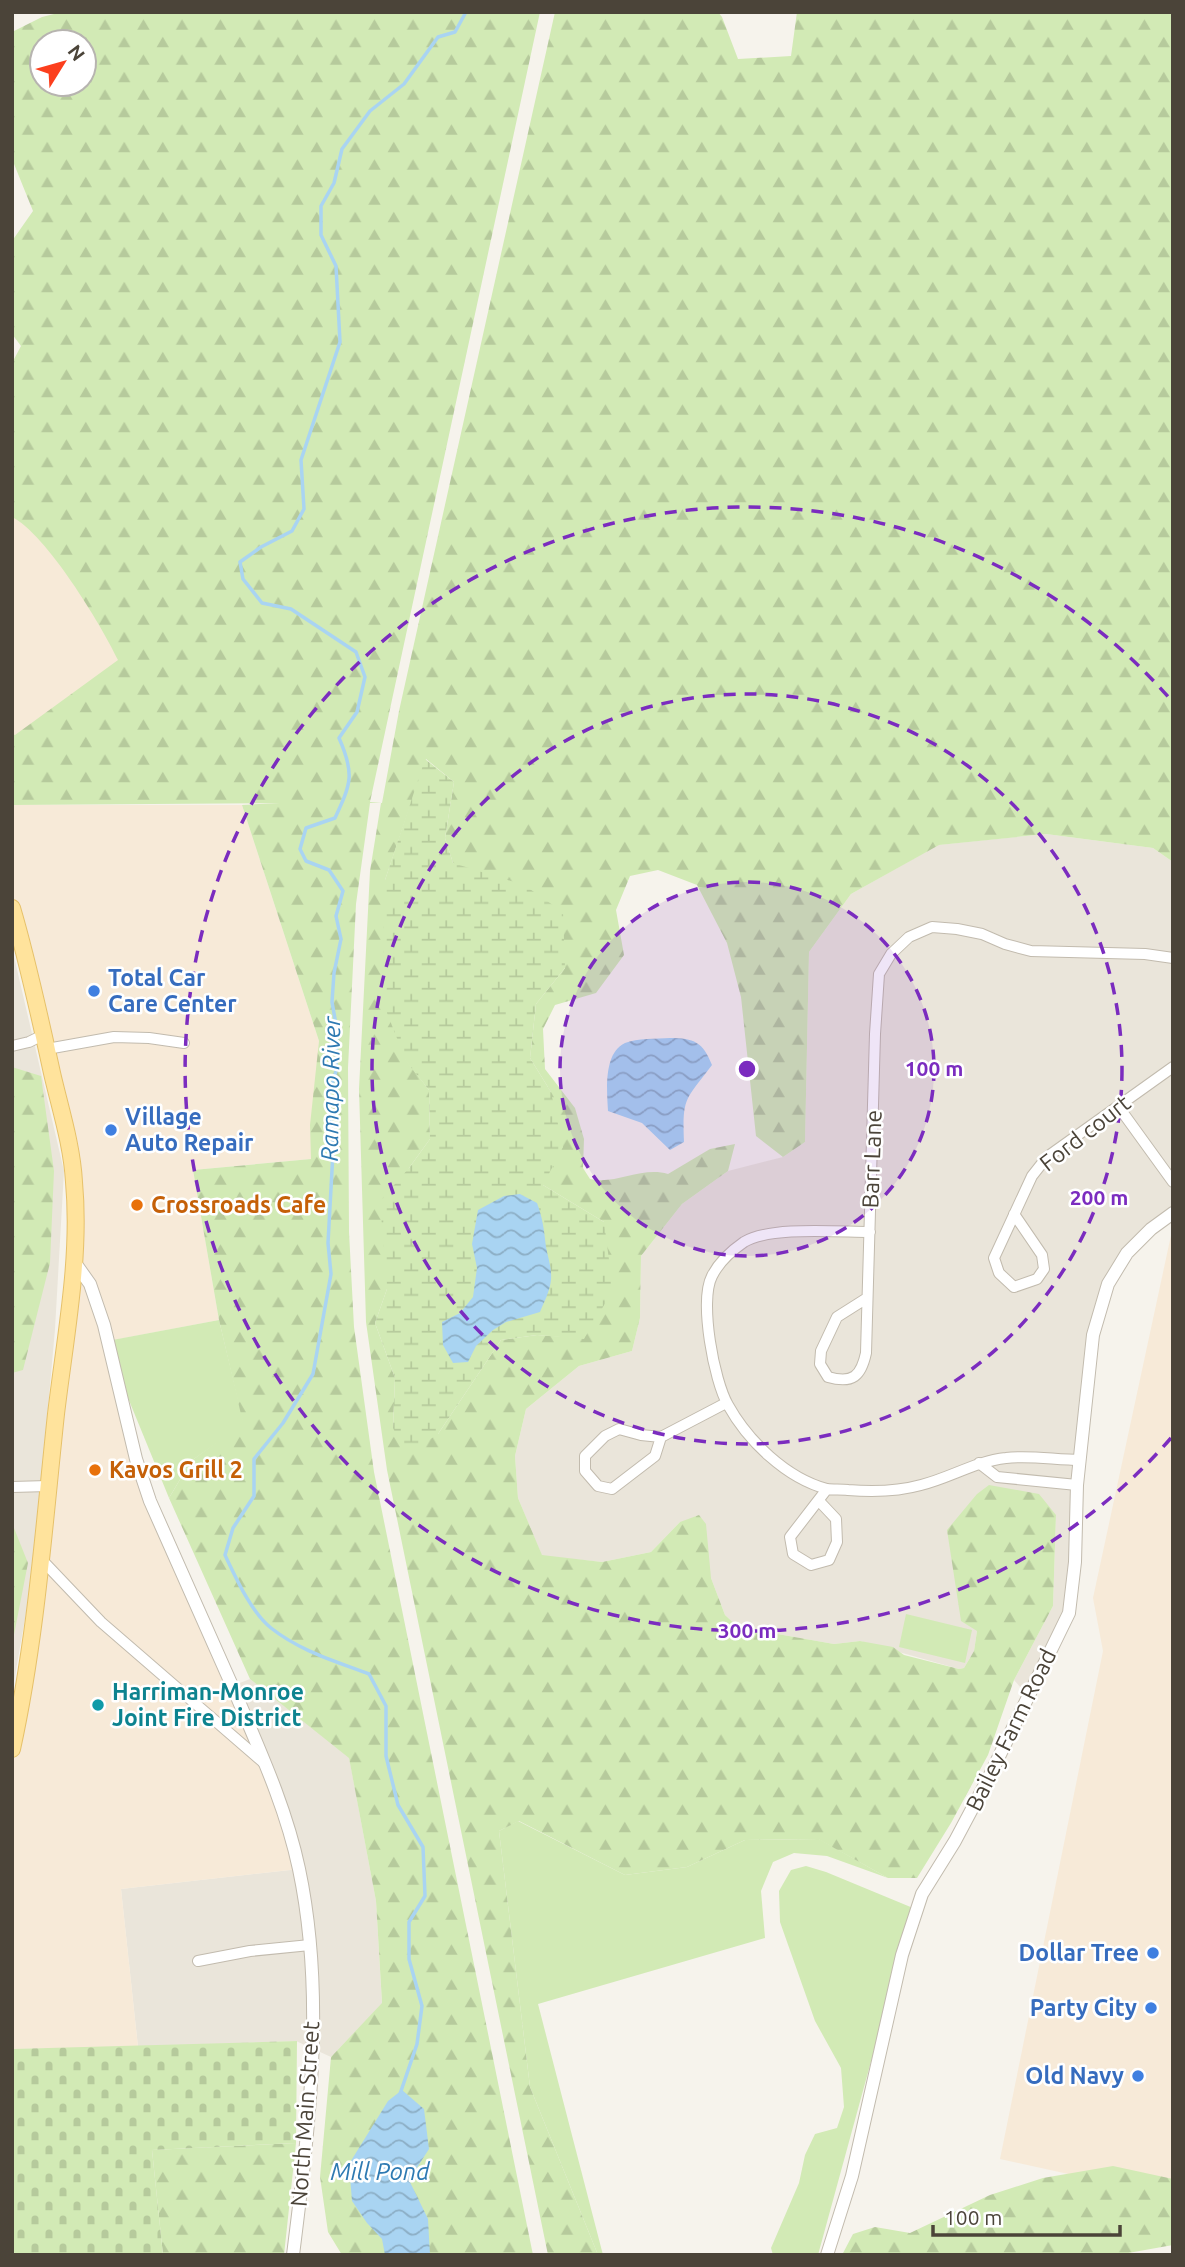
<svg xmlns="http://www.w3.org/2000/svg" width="1185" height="2267" viewBox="0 0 1185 2267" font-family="Ubuntu,sans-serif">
  <defs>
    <pattern id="forest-firs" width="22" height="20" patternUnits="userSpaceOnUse" patternTransform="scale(1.75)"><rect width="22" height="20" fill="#d2eab5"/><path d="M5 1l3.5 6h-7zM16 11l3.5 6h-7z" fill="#b6ca9c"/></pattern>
    <pattern id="wetland-marsh" width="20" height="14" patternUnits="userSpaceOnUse" patternTransform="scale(1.75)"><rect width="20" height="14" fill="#d2eab5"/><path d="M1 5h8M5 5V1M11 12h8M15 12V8" fill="none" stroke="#b6ca9c"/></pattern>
    <pattern id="cemetery-stones" width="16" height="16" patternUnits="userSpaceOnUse" patternTransform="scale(1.75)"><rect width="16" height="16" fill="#d2eab5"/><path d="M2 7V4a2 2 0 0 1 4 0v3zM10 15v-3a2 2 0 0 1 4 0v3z" fill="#b6ca9c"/></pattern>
    <pattern id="water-waves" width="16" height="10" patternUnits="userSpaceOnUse" patternTransform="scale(1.75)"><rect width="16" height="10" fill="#a9d4f2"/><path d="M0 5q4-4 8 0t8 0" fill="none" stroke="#8caec5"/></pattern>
  </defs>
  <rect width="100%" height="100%" fill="#f6f3ec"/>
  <path fill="#eae5da" d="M1046,834L1153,848L1173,862V1213L1127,1253L1093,1335L1069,1613L1028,1696L1014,1680L1053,1606L1056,1515L977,1631L974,1651L964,1668L959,1669L860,1641L834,1644L738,1627L725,1615L711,1578L680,1522L651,1552L602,1562L542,1556L518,1498L515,1456L526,1409L579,1366L632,1351L640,1318L641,1256L682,1204L728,1171L783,1157L805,1142L809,952L851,894L938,845Z
    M12,948L64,1171L55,1329L34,1567L12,1693Z
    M250,1679L349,1757L376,1901L382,2004L331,2057L296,2041L138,2047L121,1889L299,1869L232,1686Z"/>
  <path fill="#f7ead8" d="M12,479L146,647L12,744Z
    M12,805H242L319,1041L311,1159L193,1170L219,1320L108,1341L136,1459L266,1765L299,1869L121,1889L138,2047L12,2049V1749L76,1209L12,908Z
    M1173,1226V2197L1000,2159L1103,1651L1093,1598Z"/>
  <path fill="#d2eab5" d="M219,1320L244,1424L191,1461L169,1498L110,1354L107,1341Z
    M906,1614L972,1630L965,1663L899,1647Z
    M518,1821L625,1875L687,1867L745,1840L819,1839L888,1878L827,1856L794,1853L773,1862L761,1891L765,1938L538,2004L603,2255H598L530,2087L499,1831Z
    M806,1866L826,1872L913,1908L818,2255H773L771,2248L799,2183L805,2155L815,2134L837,2128L844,2107L841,2068L815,2021L780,1922L779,1891L791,1870Z"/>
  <path fill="url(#forest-firs)" fill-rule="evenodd" d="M62,12H540L370,802L382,803L399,711L555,12H718L722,17L738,59L791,56L797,12L1173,13V862L1153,848L1046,834L939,845L851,894L809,952L805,1142L783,1157L756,1136L741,997L727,943L697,885L658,870L630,876L616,910L624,955L596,993L555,1005L543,1029L545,1069L575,1108L584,1139L583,1168L590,1179C616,1185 642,1166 668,1174L710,1149L735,1144L728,1171L682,1204L641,1256L640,1318L632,1351L579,1366L526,1409L515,1456L518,1498L542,1555L602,1562L651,1552L680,1522L699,1515L706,1524L711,1578L725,1615L738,1627L834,1644L860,1641L893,1647L904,1655L959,1669L964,1668L974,1651L977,1631L961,1621L947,1530L977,1494L989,1485L1039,1494L1056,1515L1053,1606L1014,1680L988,1755L951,1823L917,1878H888L818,1839L745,1840L687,1867L625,1875L519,1821L499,1831L530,2087L598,2255H548L387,1470L366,1322L359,1089L370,871L381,803H370L356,904L348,1068L349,1232L354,1327L374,1472L533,2255H342L328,2232L320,2177L331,2057L382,2003L376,1901L349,1758L250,1679L169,1498L191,1461L243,1423L219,1320L193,1170L311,1159L310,1125L319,1041L242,805L280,803L12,805V734L15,735L118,660C101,624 46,534 12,517V363L21,346L12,334V241L33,211L12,159V32L42,17ZM42,42H84V84H42ZM426,759L454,782L445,838L453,863L565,968L536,1004L530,1058L551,1092L543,1185L604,1222L584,1338L537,1335L501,1340L438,1434L393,1428L395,1378L375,1323L387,1289L409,1168L430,1139L429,1090L406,1060L385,880Z
    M12,1067L41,1076L54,1171L50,1263L23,1370L12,1373Z
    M12,1523L28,1563L12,1645Z
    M296,2143L284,2255H163L152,2150Z
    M1113,2166L1173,2179V2245L1117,2255H842L853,2234L875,2227L910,2233L990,2195L1043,2178Z"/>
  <path fill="url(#wetland-marsh)" d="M425,759L454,782L445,838L453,863L524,885L563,912L565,968L536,1004L530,1058L551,1092L563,1147L543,1185L604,1222L613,1290L584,1339L537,1335L501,1340L438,1434L406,1455L393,1428L395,1378L375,1323L387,1289L380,1201L409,1168L430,1139L429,1090L406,1061L387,1013L383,944L385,880Z"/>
  <path fill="url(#cemetery-stones)" d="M297,2041L296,2143L152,2150L163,2255H12V2049Z"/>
  <path fill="url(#water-waves)" d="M670,1038C694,1038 703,1042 712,1065C686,1100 682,1096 684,1142L670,1150L642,1123L608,1111C607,1092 603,1053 625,1043C637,1038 657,1039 670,1038Z
    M520,1194L537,1203C543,1219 544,1230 546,1247C548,1258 552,1268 551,1280C550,1291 544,1302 540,1312L506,1322L493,1330L476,1346L468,1362L453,1363L443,1345L442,1322L460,1313L473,1297L477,1268L472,1244L478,1210L504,1196Z
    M402,2090L424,2109L429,2149L409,2180L428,2219L430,2255H385L382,2239L367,2223L352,2201L349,2164L388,2101Z"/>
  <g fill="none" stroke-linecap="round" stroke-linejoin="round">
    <path stroke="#a9d4f2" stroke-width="3.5" d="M400,2094L417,2044L422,2006L409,1959V1922L425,1896L423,1847L398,1805L386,1756V1706L369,1674C335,1661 300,1651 271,1628C251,1612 236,1578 225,1555L233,1528L254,1496V1459L283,1423L313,1374L331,1274L328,1243L333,1152L329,1095L336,1071L337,1030L332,1002L334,973L341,939L336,916L343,891L329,870L306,861L300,849L306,828L335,818C351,784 355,774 339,738L357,712L365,677L356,652L291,609L262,603L243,579L240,562L261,547L292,531L304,509L301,460L340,342L336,266L321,235V206L334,183L342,149L370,111L404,84L438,37L455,32L466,12"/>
    <g stroke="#c2bbae" stroke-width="12">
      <path id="minor" d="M12,1046L29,1042L43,1035
        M47,1049L114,1037L149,1038L184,1043
        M1118,1106L1173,1182
        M1014,1214L1042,1255L1044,1269L1037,1279L1014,1287L999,1273L994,1258L1032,1176L1047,1157L1173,1067
        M870,1232C838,1232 770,1226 744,1242C731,1251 719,1262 712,1276C699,1301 714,1381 728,1405C748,1441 786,1478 827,1489C833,1490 841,1489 848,1490C873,1492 896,1492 921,1485C950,1478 976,1461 1006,1458C1030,1455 1056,1460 1080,1460
        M867,1298L837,1317L821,1351L820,1364L828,1377C853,1384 861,1376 866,1353L875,1034L879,974L891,954L909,937L932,927L957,929L982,934L1005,944L1031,951L1145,954L1173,958
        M661,1437L655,1456L612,1489L598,1486L585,1471V1456L605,1436L619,1429L641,1435L661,1437L726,1403
        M979,1463L997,1477L1077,1485
        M12,1487L48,1486
        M819,1501L836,1519L837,1542L829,1560L811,1565L793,1554L790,1537L827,1489
        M41,1559L101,1622L264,1763
        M198,1961L250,1951L310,1945"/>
    </g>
    <g stroke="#c2bbae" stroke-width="14">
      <path id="tertiary" d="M73,1260L90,1284L104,1325L136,1459L150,1501C178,1564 206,1627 234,1690C259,1749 286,1807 299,1869C326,1997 309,2127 293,2255
        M827,2255L852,2176L902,1955L922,1894L955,1841L989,1777L1069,1613L1075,1562L1077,1485L1093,1335L1108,1284L1127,1253L1151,1229L1173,1213"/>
    </g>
    <g stroke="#e6c16a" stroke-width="18">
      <path id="primary" d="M12,908C28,962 40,1018 52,1073C60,1108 72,1145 74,1182C81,1258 65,1338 56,1414C44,1526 36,1639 12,1749"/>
    </g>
    <use href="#minor" stroke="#fff" stroke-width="10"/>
    <use href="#tertiary" stroke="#fff" stroke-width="12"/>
    <use href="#primary" stroke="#ffe39c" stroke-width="16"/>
  </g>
  <circle cx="747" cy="1069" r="187" fill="#7b2cbf" fill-opacity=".12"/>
  <g fill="none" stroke="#7b2cbf" stroke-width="3.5" stroke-dasharray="12 9">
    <circle cx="747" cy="1069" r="187"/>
    <circle cx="747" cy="1069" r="375"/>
    <path d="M1171 1438A562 562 0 1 1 1171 700"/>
  </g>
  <g fill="#3f7fe0" stroke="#fff" stroke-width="2.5">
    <circle cx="94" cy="991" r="7"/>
    <circle cx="111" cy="1130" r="7"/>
    <circle cx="1153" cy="1953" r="7"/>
    <circle cx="1151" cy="2008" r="7"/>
    <circle cx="1138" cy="2076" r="7"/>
  </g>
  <g fill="#e8710a" stroke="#fff" stroke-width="2.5">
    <circle cx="137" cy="1205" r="7"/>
    <circle cx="95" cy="1470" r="7"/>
  </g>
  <circle fill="#0f9aa8" stroke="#fff" stroke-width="2.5" cx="98" cy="1705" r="7"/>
  <g text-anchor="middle" stroke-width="5" stroke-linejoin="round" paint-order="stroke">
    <g font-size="23" font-weight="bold" fill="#366cbe" stroke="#fff" text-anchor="end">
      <text x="108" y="986" text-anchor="start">Total Car<tspan x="108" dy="26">Care Center</tspan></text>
      <text x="125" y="1125" text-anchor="start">Village<tspan x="125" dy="26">Auto Repair</tspan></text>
      <text x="1139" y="1961">Dollar Tree</text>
      <text x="1137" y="2016">Party City</text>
      <text x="1124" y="2084">Old Navy</text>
    </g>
    <g font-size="23" fill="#4b4439" stroke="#fff">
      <text transform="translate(1085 1133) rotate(-38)" y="8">Ford court</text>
      <text transform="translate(872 1159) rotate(-88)" y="8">Barr Lane</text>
      <text transform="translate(1011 1730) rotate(-64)" y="8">Bailey Farm Road</text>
      <text transform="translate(305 2114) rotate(-86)" y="8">North Main Street</text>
    </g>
    <g font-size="23" font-weight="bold" fill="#c56008" stroke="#fff" text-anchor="start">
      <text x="151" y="1213">Crossroads Cafe</text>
      <text x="109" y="1478">Kavos Grill 2</text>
    </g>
    <g font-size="23" font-weight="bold" fill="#0d838f" stroke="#fff" text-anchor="start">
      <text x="112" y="1700">Harriman-Monroe<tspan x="112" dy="26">Joint Fire District</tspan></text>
    </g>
    <g font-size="24" font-style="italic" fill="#2e7ab2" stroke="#fff">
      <text transform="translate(331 1089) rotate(-89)" y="8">Ramapo River</text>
      <text x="380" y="2180">Mill Pond</text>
    </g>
  </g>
  <circle cx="747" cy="1069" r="10" fill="#7b2cbf" stroke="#fff" stroke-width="3.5"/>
  <g font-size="21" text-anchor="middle" font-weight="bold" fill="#7b2cbf" stroke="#fff" stroke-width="5" stroke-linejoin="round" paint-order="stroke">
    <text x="934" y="1076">100 m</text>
    <text x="1099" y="1205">200 m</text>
    <text x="747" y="1638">300 m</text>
  </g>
  <rect width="1185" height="2267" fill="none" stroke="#4b4439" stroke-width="28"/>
  <g transform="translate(63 63) rotate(53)"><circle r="33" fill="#ffffff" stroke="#b7b4b0" stroke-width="2"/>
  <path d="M0-5L12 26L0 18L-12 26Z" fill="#fc3f1d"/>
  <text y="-10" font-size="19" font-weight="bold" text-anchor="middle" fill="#4b4439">N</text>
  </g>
  <path d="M933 2225v10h187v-10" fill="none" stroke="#4b4439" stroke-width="3.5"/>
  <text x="944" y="2225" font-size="21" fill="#4b4439" stroke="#ffffff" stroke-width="5" paint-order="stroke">100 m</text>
</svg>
